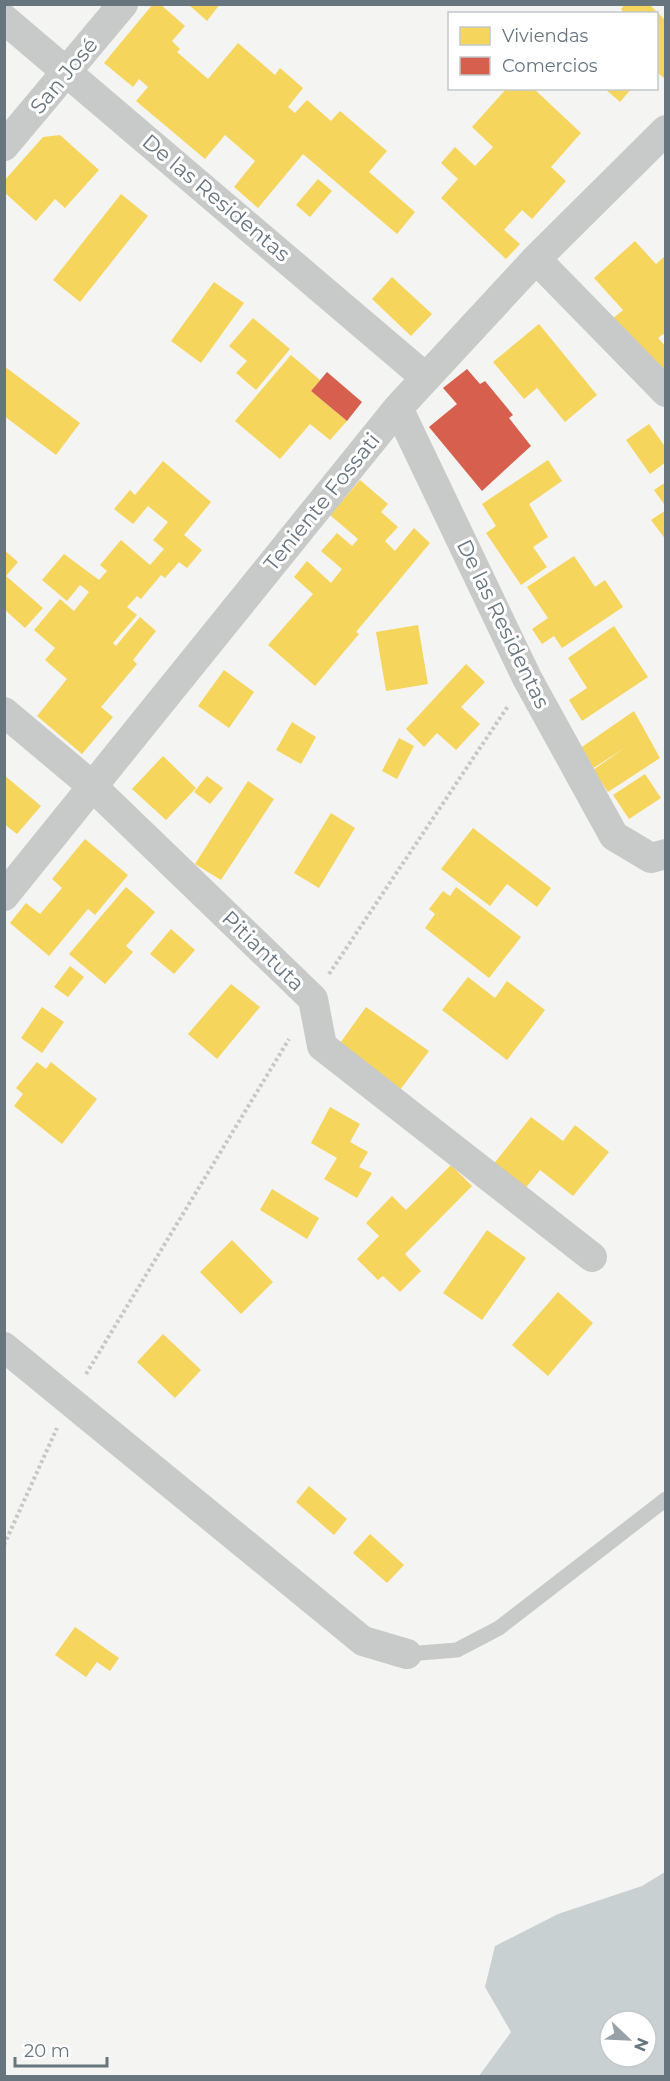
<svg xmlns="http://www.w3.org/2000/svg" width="670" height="2081" viewBox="0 0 670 2081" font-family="Montserrat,sans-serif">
  <rect width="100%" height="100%" fill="#f4f4f2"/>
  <path fill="#c9d0d2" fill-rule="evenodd" d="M665,1872V2076H479L511,2032L485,1987L495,1946L558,1914L642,1886ZM610,2021H646V2057H610Z"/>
  <path fill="#f6d55c" d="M153,4H160L185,26L172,41L180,49L177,52L208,79L238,43L275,75L280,68L303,88L288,107L295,113L307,100L331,121L340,111L387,151L369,172L415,212L397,234L303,154L258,208L234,187L255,161L225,135L205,159L136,101L148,87L139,79L133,87L104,63Z
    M188,4H220L207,21Z
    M625,4H649L666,21V80L656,71V14H625L621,9Z
    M507,88H533L581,133L551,167L566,181L532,219L522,210L504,230L520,244L506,259L441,198L458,179L441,163L455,147L475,166L493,147L472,127Z
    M604,88H632L620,102Z
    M60,135L99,170L65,208L55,199L36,221L4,192V181L43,137Z
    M318,179L332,191L310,217L296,205Z
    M121,194L148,216L80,302L53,280Z
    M635,241L656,264L666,255V337L663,334L658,338L666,347V381L611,320L623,310L594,278Z
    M392,277L432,314L411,336L372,299Z
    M214,282L244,303L201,363L171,341Z
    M253,318L290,349L256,390L236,373L247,361L229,346Z
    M539,324L597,395L565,422L537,388L524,399L493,362Z
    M291,355L320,380L311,391L347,421L330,440L310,424L280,459L235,421Z
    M4,366L80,423L56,455L4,416Z
    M649,424L666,448V462L650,474L626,440Z
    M548,460L562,481L529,504L548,537L533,547L547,567L521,585L486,533L496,526L482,504Z
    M163,461L211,502L184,535L202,550L187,568L179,562L165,578L161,575L141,599L137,596L127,607L137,615L113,643L116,646L140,617L156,631L133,660L137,664L101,707L113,717L82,754L37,716L67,679L45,660L55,648L34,630L60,599L74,611L89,592L80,585L67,601L42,580L64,554L99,580L107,571L100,565L121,540L150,565L164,549L153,540L168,522L148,506L133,524L114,509L130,490L135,495Z
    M360,480L388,504L381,512L398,527L385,541L395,551L414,528L430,543L356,632L359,634L315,686L268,645L313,594L294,577L307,561L331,583L342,569L321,551L337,533L352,546L358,539L330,515Z
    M666,482V507L654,490Z
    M666,510V540L651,520Z
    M4,550L18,562L6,576L43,608L25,628L4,609Z
    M574,556L595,587L605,580L623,607L562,648L554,636L542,644L532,629L548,618L527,587Z
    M418,625L428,684L386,691L376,632Z
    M614,626L648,677L582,721L569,700L587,688L568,658Z
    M466,664L485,682L461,707L480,724L456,750L437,733L424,747L406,729Z
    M224,670L254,692L229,728L198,706Z
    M634,711L660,758L608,792L593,770L626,747L592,769L579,749Z
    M292,722L316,737L301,764L276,750Z
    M399,738L414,746L397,779L382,771Z
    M163,756L196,788L166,820L132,789Z
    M645,774L661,798L629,819L613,795Z
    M4,775L41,806L17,834L4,824Z
    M207,776L223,788L210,804L194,792Z
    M248,781L274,799L221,880L195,864Z
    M331,813L355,828L319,888L294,873Z
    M473,828L551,888L537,907L507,884L490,906L441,869Z
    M85,839L128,875L95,915L88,909L49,956L10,923L26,903L40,914L62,888L52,879Z
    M126,887L155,912L126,946L133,952L105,984L69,954Z
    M456,887L521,937L489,978L425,928L435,914L429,909L443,891L450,896Z
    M171,929L195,950L174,974L150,954Z
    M70,966L84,977L68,997L54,987Z
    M468,977L495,998L507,981L545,1010L507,1060L442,1010Z
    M231,984L260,1007L217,1059L188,1034Z
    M42,1007L64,1022L42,1053L21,1038Z
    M366,1007L429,1051L400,1090L338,1046Z
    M37,1062L46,1069L51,1062L97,1099L62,1144L14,1106L23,1094L16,1088Z
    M330,1107L360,1124L350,1142L368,1152L359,1167L372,1173L357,1198L324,1179L337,1158L311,1143Z
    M531,1117L563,1141L575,1125L609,1152L573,1196L540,1170L524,1190L492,1166Z
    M451,1165L472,1186L405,1254L421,1271L400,1292L383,1276L378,1280L357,1259L379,1236L366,1223L392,1196L406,1210Z
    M272,1189L319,1218L307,1239L260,1210Z
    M487,1230L526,1258L482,1320L443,1293Z
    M232,1240L273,1282L241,1314L200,1272Z
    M558,1292L593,1323L548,1376L512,1345Z
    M163,1334L201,1370L175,1398L137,1362Z
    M309,1486L347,1519L334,1535L296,1502Z
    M370,1534L404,1565L387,1583L353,1553Z
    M75,1627L119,1658L110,1671L97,1662L86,1677L55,1655Z"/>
  <path fill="#d6604d" d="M467,369L480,384L485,381L513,415L509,418L531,446L482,491L429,427L457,404L443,388Z
    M327,372L362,402L347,421L311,391Z"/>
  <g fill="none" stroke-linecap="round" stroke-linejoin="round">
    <path stroke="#c6c7c7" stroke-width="4" stroke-dasharray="3 3" stroke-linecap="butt" d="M329,974L508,706
      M86,1374L289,1039
      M4,1545L57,1428"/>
    <path stroke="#c8caca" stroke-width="15" d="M407,1654L457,1650L499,1628L666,1499"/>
    <path stroke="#c8caca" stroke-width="30" d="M4,19L426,378
      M4,146L123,4
      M536,259L666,392
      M398,408L527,678L614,836L651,858L666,854
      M4,712L91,785L313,999L322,1046L592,1257
      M4,896L398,408L536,259L666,130
      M4,1347L363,1641L407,1654"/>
  </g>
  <g text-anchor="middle" stroke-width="6" stroke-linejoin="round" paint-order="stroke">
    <g font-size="21" fill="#67757f" stroke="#fff">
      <text transform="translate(64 76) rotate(-50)" y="7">San José</text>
      <text transform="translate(216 198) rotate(40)" y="7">De las Residentas</text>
      <text transform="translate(322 502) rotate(-51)" y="7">Teniente Fossati</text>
      <text transform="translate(503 624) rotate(64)" y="7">De las Residentas</text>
      <text transform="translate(263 951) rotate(44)" y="7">Pitiantuta</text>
    </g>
  </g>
  <rect width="670" height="2081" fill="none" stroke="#67757f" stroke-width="12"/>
  <rect x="448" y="12" width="210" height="78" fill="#ffffff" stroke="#c2c8cc" stroke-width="1.5"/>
  <rect x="460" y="27" width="30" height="18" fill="#f6d55c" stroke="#c2c8cc" stroke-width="1.5"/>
  <text x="502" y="42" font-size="18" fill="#67757f">Viviendas</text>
  <rect x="460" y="57" width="30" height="18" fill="#d6604d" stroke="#c2c8cc" stroke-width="1.5"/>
  <text x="502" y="72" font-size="18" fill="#67757f">Comercios</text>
  <g transform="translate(628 2039) rotate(113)"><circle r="28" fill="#ffffff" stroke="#c2c8cc" stroke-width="1.5"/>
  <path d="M0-4.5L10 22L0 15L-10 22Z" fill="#98a1a7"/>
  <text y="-9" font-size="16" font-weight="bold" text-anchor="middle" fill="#67757f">N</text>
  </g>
  <path d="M15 2057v9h92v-9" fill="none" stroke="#67757f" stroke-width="3"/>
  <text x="24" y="2057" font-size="18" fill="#67757f" stroke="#ffffff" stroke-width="4.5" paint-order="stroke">20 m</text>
</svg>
